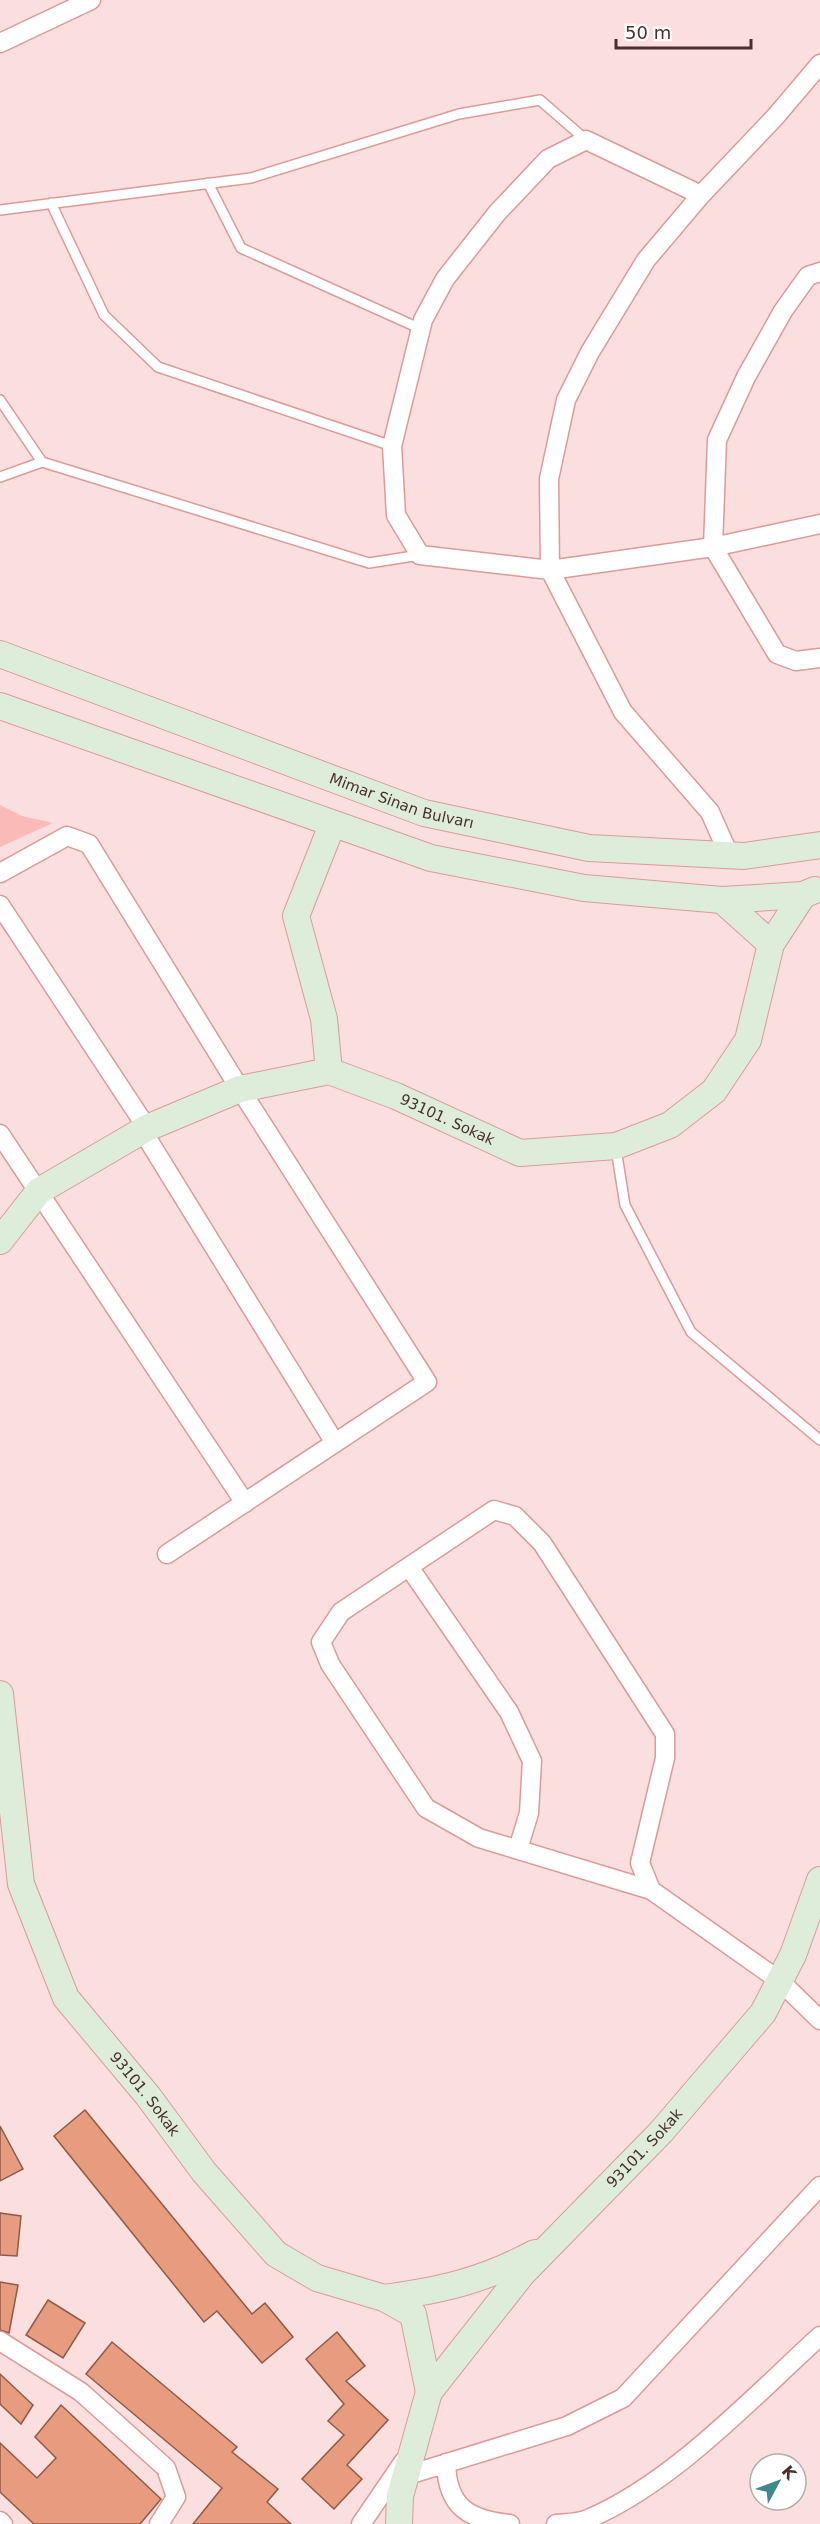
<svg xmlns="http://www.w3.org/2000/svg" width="820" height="2524" viewBox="0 0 820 2524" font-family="'DejaVu Sans',sans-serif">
  <rect width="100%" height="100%" fill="#fbdfde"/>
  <path fill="#f9bab8" d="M0,805L22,816L53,823L0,847Z"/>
  <path fill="#e79b7f" stroke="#905a46" stroke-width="1.5" d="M85,2110L252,2314L265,2303L293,2337L262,2363L217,2311L204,2322L54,2136Z
    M0,2126L23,2169L0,2181Z
    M0,2213L21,2216L17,2256L0,2255Z
    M0,2282L18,2285L9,2333L0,2330Z
    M48,2300L85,2323L63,2358L26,2335Z
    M337,2332L365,2366L346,2381L388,2420L347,2465L362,2479L334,2509L302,2479L344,2435L328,2421L344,2404L306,2359Z
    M112,2342L237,2447L232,2452L278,2489L267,2502L291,2524H193L222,2488L86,2374Z
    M0,2374L33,2405L21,2424L0,2404Z
    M61,2405L161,2499L140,2524H34L0,2492V2443L37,2478L56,2458L35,2437Z"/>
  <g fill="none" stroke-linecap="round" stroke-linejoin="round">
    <g stroke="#dc9b99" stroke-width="12">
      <path id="lane" d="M208,183L241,248L421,329
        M51,203L104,315L158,367L392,446
        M0,210L251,178L459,114L540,100L586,140
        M0,400L42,462L369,563L420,555
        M0,477L42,462
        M616,1149L625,1205L691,1332L820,1440"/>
    </g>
    <g stroke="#dc9b99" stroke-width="21">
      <path id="street" d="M0,43L91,0
        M701,195L586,140L548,159L497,213L445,279L423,320L392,446L396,515L420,555L550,570L713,547L820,524
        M820,272L808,276L783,311L746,377L717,440L713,547L777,654L796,661L820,658
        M729,855L710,812L623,712L550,570L549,479L566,400L590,352L646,260L701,195L776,116L820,64
        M0,873L67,836L89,844L240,1089L427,1382L167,1554
        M0,905L147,1128
        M142,1130L335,1443
        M0,1134L245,1503
        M409,1567L509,1712L532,1761L529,1813L518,1849
        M651,1890L640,1863L665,1758V1734L542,1543L515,1516L494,1510L341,1612L321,1642L330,1664L426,1808L479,1838L651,1890L780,1981L820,2020
        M0,2341L81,2392L166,2468L176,2497L159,2524
        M446,2463C447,2507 469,2520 510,2524
        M405,2476L567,2426L623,2398L820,2186
        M0,2521L3,2524
        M361,2524L404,2461
        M556,2524C566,2523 579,2523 588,2519C673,2483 752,2398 820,2336"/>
    </g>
    <g stroke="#dc9b99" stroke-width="28">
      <g id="secondary">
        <path id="s1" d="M0,654L424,813L589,848L744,856L820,845"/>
        <path d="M0,706L431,858L584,888L722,900L803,895L815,890"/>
        <path d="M722,900L771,944"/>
        <path d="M329,1071L324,1019L296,916L332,825"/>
        <path id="s2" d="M0,1241L39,1191L147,1128L240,1089L329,1071L396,1096L520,1153L616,1146L670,1125L714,1091L748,1040L771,944L803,895"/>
        <path id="s3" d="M0,1694L21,1884L66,1998L148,2096L204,2172L276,2254L317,2278L384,2298L413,2314L429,2392"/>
        <path d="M384,2298C442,2290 482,2281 535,2253"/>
        <path id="s4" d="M399,2524L400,2496L429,2392L522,2274L661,2132L763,2013L793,1955L820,1880"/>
      </g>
    </g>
    <use href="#lane" stroke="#fff" stroke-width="9"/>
    <use href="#street" stroke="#fff" stroke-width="18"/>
    <use href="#secondary" stroke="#ddedda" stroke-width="26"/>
  </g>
  <g text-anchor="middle" stroke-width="6" stroke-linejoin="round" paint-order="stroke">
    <g font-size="15" fill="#4a2f2f" stroke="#fff">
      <text dy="5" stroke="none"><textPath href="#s1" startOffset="428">Mimar Sinan Bulvarı</textPath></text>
      <text dy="5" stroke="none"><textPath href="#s2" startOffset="508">93101. Sokak</textPath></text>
      <text dy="5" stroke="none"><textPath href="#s3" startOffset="438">93101. Sokak</textPath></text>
      <text dy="5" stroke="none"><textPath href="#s4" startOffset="462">93101. Sokak</textPath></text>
    </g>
  </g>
  <g transform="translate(778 2482) rotate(49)"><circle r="28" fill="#ffffff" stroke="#b7acac" stroke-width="1.5"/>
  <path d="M0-4.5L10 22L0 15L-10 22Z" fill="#41888d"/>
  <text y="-9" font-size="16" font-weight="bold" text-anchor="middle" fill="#4a2f2f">K</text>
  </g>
  <path d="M616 39v9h135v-9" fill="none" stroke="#4a2f2f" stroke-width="3"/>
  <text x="625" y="39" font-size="18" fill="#4a2f2f" stroke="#ffffff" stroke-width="4.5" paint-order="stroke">50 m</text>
</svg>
